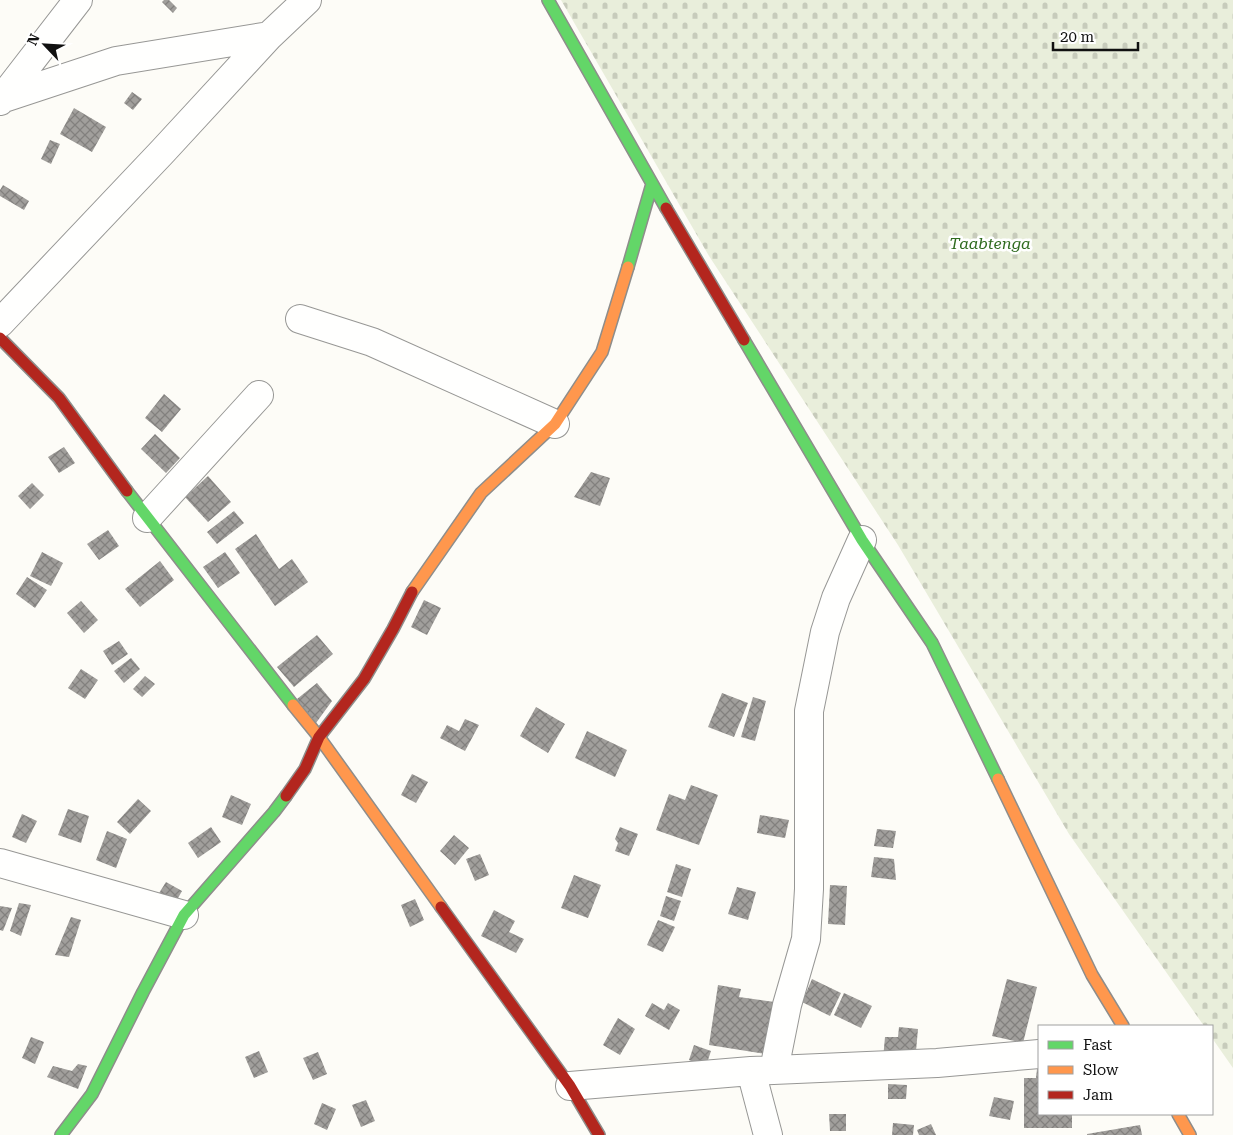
<svg xmlns="http://www.w3.org/2000/svg" width="1233" height="1135" viewBox="0 0 1233 1135" font-family="'Roboto Serif',serif">
  <defs>
    <pattern id="cemetery-stones" width="16" height="16" patternUnits="userSpaceOnUse" patternTransform="scale(1.25)"><rect width="16" height="16" fill="#e9eedb"/><path d="M2 7V4a2 2 0 0 1 4 0v3zM10 15v-3a2 2 0 0 1 4 0v3z" fill="#c7cbbb"/></pattern>
    <pattern id="building-cross-hatch" width="8" height="8" patternUnits="userSpaceOnUse" patternTransform="scale(1.25)"><rect width="8" height="8" fill="#a19f9c"/><path d="M0 0l8 8M0 8l8-8" fill="none" stroke="#82807e"/></pattern>
  </defs>
  <rect width="100%" height="100%" fill="#fdfcf7"/>
  <path fill="url(#cemetery-stones)" d="M561,0H1233V1068L1212,1038V1026H1204L1069,834L898,545L709,256Z"/>
  <path fill="url(#building-cross-hatch)" d="M164,0H169L177,8L173,13L162,2Z
    M132,92L142,99L133,110L124,103Z
    M74,108L106,127L92,152L60,134Z
    M50,140L60,144L51,164L41,159Z
    M3,185L29,201L24,210L0,196V190Z
    M164,394L181,409L162,432L145,418Z
    M155,434L180,458L166,473L141,449Z
    M64,447L75,463L59,473L48,457Z
    M591,472L610,478L600,506L574,497Z
    M208,476L231,502L208,522L185,497Z
    M32,483L44,495L30,509L18,496Z
    M234,511L244,523L217,544L207,532Z
    M108,530L119,546L99,560L87,544Z
    M256,534L279,569L292,559L308,582L275,606L235,549Z
    M42,552L63,563L51,586L30,576Z
    M225,552L240,573L218,588L203,567Z
    M160,561L174,580L140,607L125,589Z
    M27,577L47,590L35,608L16,594Z
    M424,600L441,608L427,635L411,627Z
    M81,601L98,620L84,633L67,613Z
    M317,635L333,654L294,687L277,667Z
    M119,641L128,654L112,665L103,651Z
    M131,658L140,669L124,683L114,671Z
    M81,669L98,680L85,699L68,688Z
    M145,676L155,684L142,697L133,689Z
    M317,683L332,701L316,723L297,699Z
    M722,693L748,703L734,737L708,727Z
    M753,697L766,701L755,741L741,737Z
    M536,707L565,724L548,753L520,736Z
    M465,719L479,725L465,751L440,738L447,725L459,731Z
    M587,731L627,750L615,777L575,758Z
    M412,774L428,782L416,803L401,795Z
    M691,785L718,795L699,845L656,830L669,794L685,800Z
    M231,795L251,804L242,825L222,817Z
    M138,799L151,811L130,834L117,822Z
    M68,809L89,816L81,843L58,835Z
    M22,814L37,821L26,843L12,837Z
    M760,815L789,820L785,838L757,833Z
    M211,827L221,842L198,858L188,843Z
    M620,827L638,834L629,856L615,851L618,843L615,839Z
    M877,829L896,831L893,848L874,846Z
    M107,831L127,839L116,868L96,860Z
    M454,835L469,848L455,865L440,851Z
    M480,854L489,875L475,881L466,859Z
    M874,857L894,859L896,880L871,877Z
    M676,864L691,869L682,897L667,892Z
    M574,875L601,885L588,918L561,908Z
    M166,882L182,891L173,907L156,898Z
    M830,885L847,886L845,925L828,924Z
    M737,887L756,892L748,920L728,914Z
    M666,896L681,901L674,921L660,916Z
    M415,899L424,920L410,927L401,905Z
    M19,903L31,905L21,936L10,931Z
    M0,906L12,908L3,931L0,930Z
    M494,910L515,921L509,932L524,939L516,953L481,936Z
    M71,917L81,920L69,957L55,955Z
    M658,920L675,927L663,952L647,945Z
    M812,979L841,993L830,1016L802,1002Z
    M1007,979L1037,987L1023,1043L992,1036Z
    M718,985L741,989L739,997L774,1002L766,1054L709,1045Z
    M844,993L872,1006L861,1028L834,1015Z
    M652,1003L664,1010L668,1003L680,1010L669,1030L645,1016Z
    M618,1018L635,1029L620,1055L603,1045Z
    M899,1027L918,1029L915,1062L883,1059L885,1037H898Z
    M31,1037L44,1042L35,1064L22,1058Z
    M694,1045L711,1051L706,1066L689,1060Z
    M259,1051L268,1072L254,1078L245,1057Z
    M318,1052L327,1074L313,1080L303,1058Z
    M78,1064L87,1066L78,1089L47,1077L53,1066L72,1071Z
    M1037,1069H1039V1114H1072V1128H1024V1078H1036Z
    M888,1084L907,1085L906,1099H888Z
    M994,1097L1014,1101L1010,1120L989,1116Z
    M366,1100L375,1121L361,1127L352,1105Z
    M322,1103L336,1109L327,1130L314,1124Z
    M829,1114H846V1131H830Z
    M893,1123L914,1125L913,1135H892Z
    M931,1124L936,1135H919L917,1130Z
    M1140,1125L1142,1135H1087V1134Z"/>
  <g fill="none" stroke-linecap="round" stroke-linejoin="round">
    <g stroke="#979795" stroke-width="30">
      <path id="street" d="M1,99L116,61L269,36
        M0,101L78,0
        M300,319L372,342L555,424
        M0,323L163,151L269,36L307,0
        M147,518L259,395
        M0,863L184,915
        M774,1070L787,1005L806,939L809,889V711L825,632L836,598L862,540
        M751,1071L768,1135
        M570,1086L751,1071L937,1063L1039,1054"/>
    </g>
    <g stroke="#8e8d8b" stroke-width="14">
      <path id="fast" d="M548,0L666,208
        M628,267L652,184
        M744,340L862,540L932,643L998,779
        M127,491L293,705
        M61,1135L92,1094L143,992L184,915L274,812L286,796"/>
    </g>
    <g stroke="#8e8d8b" stroke-width="14">
      <path id="slow" d="M412,592L481,493L555,424L602,352L628,267
        M293,705L319,737L441,907
        M998,779L1092,975L1123,1026
        M1178,1114L1190,1135"/>
    </g>
    <g stroke="#8e8d8b" stroke-width="14">
      <path id="jam" d="M666,208L744,340
        M0,338L59,398L127,491
        M286,796L305,769L319,737L364,679L393,629L412,592
        M441,907L570,1086L599,1135"/>
    </g>
    <use href="#street" stroke="#fffffe" stroke-width="28"/>
    <use href="#fast" stroke="#63d668" stroke-width="11"/>
    <use href="#slow" stroke="#ff974d" stroke-width="11"/>
    <use href="#jam" stroke="#b3261e" stroke-width="11"/>
  </g>
  <g text-anchor="middle" stroke-width="5" stroke-linejoin="round" paint-order="stroke">
    <g font-size="16" font-style="italic" fill="#2f6b1f" stroke="#fff">
      <text x="990" y="249">Taabtenga</text>
    </g>
  </g>
  <rect x="1038" y="1025" width="175" height="90" fill="#ffffff" stroke="#a0a0a0"/>
  <rect x="1048" y="1041" width="25" height="8" fill="#63d668" stroke="#a0a0a0"/>
  <text x="1083" y="1050" font-size="15" fill="#111111">Fast</text>
  <rect x="1048" y="1066" width="25" height="8" fill="#ff974d" stroke="#a0a0a0"/>
  <text x="1083" y="1075" font-size="15" fill="#111111">Slow</text>
  <rect x="1048" y="1091" width="25" height="8" fill="#b3261e" stroke="#a0a0a0"/>
  <text x="1083" y="1100" font-size="15" fill="#111111">Jam</text>
  <g transform="translate(45 45) rotate(295)" stroke="#ffffff" stroke-width="4" paint-order="stroke">
  <path d="M0-4L9 19L0 12L-9 19Z" fill="#111111"/>
  <text y="-8" font-size="14" font-weight="bold" text-anchor="middle" fill="#111111">N</text>
  </g>
  <path d="M1053 42v8h85v-8" fill="none" stroke="#111111" stroke-width="2.5"/>
  <text x="1060" y="42" font-size="15" fill="#111111" stroke="#ffffff" stroke-width="4" paint-order="stroke">20 m</text>
</svg>
